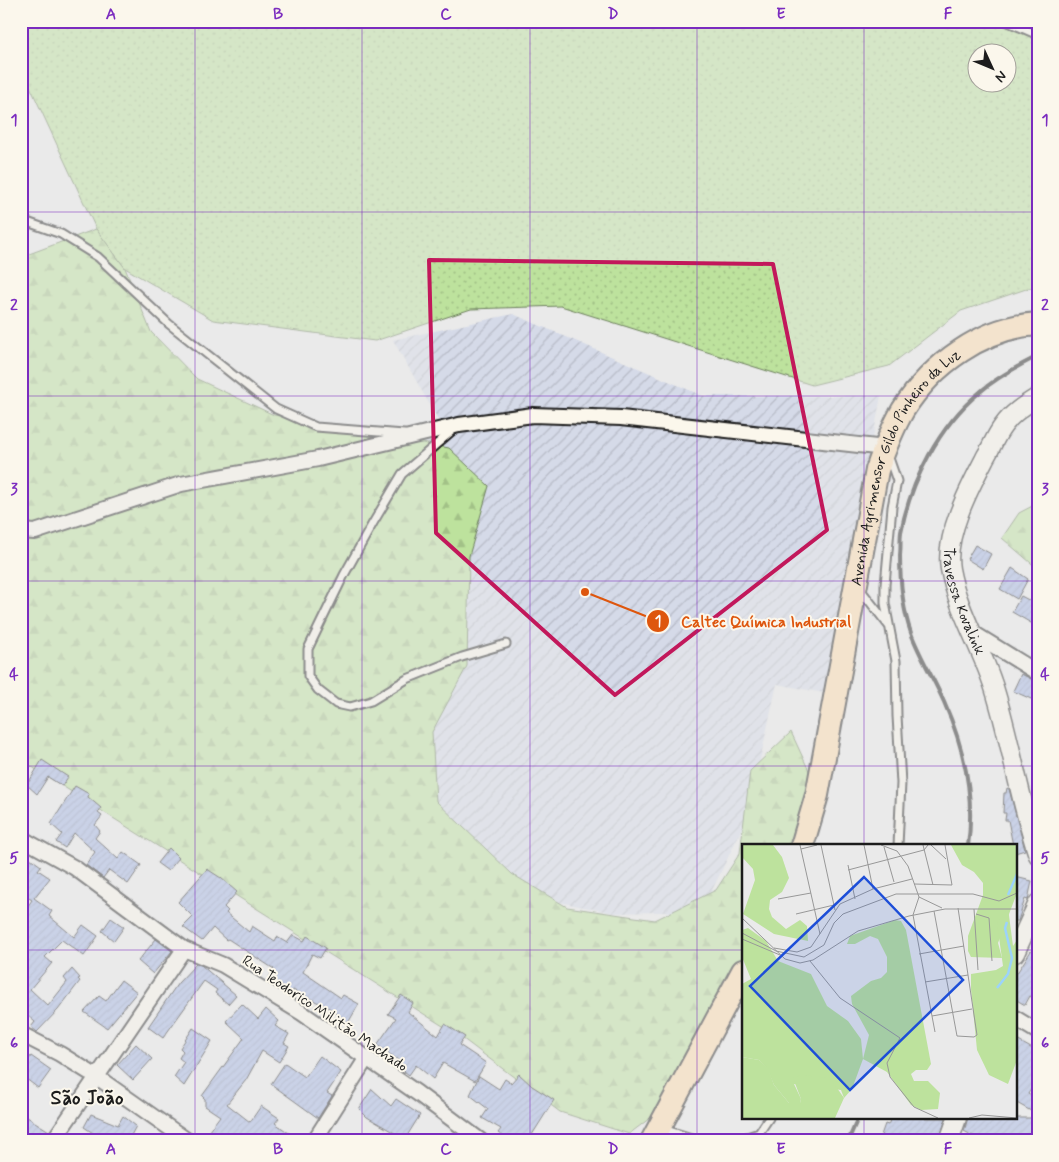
<svg xmlns="http://www.w3.org/2000/svg" width="1059" height="1162" viewBox="0 0 1059 1162" font-family="Mynerve,sans-serif">
  <defs>
    <pattern id="industrial-furrows" width="10" height="10" patternUnits="userSpaceOnUse" patternTransform="scale(1.25)"><rect width="10" height="10" fill="#d5dae8"/><path d="M-1 1l2-2M0 10L10 0M9 11l2-2" fill="none" stroke="#b6bac6"/></pattern>
    <pattern id="grass-dots" width="8" height="8" patternUnits="userSpaceOnUse" patternTransform="scale(1.25)"><rect width="8" height="8" fill="#bde29d"/><path d="M2 2h.1M6 6h.1" fill="none" stroke="#a2c187" stroke-width="1.8" stroke-linecap="round"/></pattern>
    <pattern id="forest-firs" width="22" height="20" patternUnits="userSpaceOnUse" patternTransform="scale(1.25)"><rect width="22" height="20" fill="#bde29d"/><path d="M5 1l3.5 6h-7zM16 11l3.5 6h-7z" fill="#a2c187"/></pattern>
    <pattern id="building-hatch" width="6" height="6" patternUnits="userSpaceOnUse" patternTransform="scale(1.25)"><rect width="6" height="6" fill="#a4b5e4"/><path d="M-1 1l2-2M0 6l6-6M5 7l2-2" fill="none" stroke="#8d9bc3"/></pattern>
  </defs>
  <rect width="100%" height="100%" fill="#eaeaea"/>
  <filter id="ink" filterUnits="userSpaceOnUse"><feTurbulence type="fractalNoise" baseFrequency=".02" numOctaves="2"/><feDisplacementMap in="SourceGraphic" scale="10" xChannelSelector="R" yChannelSelector="G"/><feConvolveMatrix kernelMatrix="1 2 1 2 8 2 1 2 1" color-interpolation-filters="sRGB"/></filter>
  <g filter="url(#ink)">
    <path fill="url(#industrial-furrows)" d="M513,314L703,396H881L824,693L777,684L747,818L702,911L614,913L519,894L414,811L218,485L447,435L393,340Z"/>
    <path fill="url(#grass-dots)" stroke="#6c7f5c" fill-rule="evenodd" d="M21,21H1038V285L961,311L889,366L812,385L561,306L471,309L375,341L213,320L125,268L96,229L21,67ZM976,52H1006V82H976Z"/>
    <path fill="url(#forest-firs)" stroke="#6c7f5c" d="M96,229L125,268L151,332L197,379L274,415L449,448L489,486L469,556L467,666L432,732L436,801L512,874L567,907L655,920L716,890L740,853L750,771L791,732L817,788L800,846H743V960L666,1106L629,1134L560,1112L462,1038L21,760V257Z
      M1038,503V569L1002,538L1019,513Z"/>
    <path fill="url(#building-hatch)" stroke="#1c1c1c" d="M975,545L991,554L983,569L967,559Z
      M1012,568L1028,579L1017,599L1000,589Z
      M1021,596L1038,605V627L1012,612Z
      M1021,674L1038,682V702L1013,691Z
      M42,760L68,777L62,786L48,777L37,794L27,785Z
      M75,786L89,794L88,797L101,808L98,813L102,816L95,825L100,831L95,838L118,859L123,852L141,865L128,884L109,870L103,878L86,865L95,852L74,833L65,848L56,842L62,834L51,824Z
      M1007,788L1009,789L1025,850L1015,853V846H1013L1008,820H1005L1006,813H1003L1004,793H1006Z
      M169,848L179,858L168,871L157,863Z
      M30,858L41,866L38,870L50,878L34,898L52,911L49,916L74,937L83,925L98,936L84,956L62,940L45,957L52,963L30,989L48,1006L67,982L64,978L72,969L80,978L78,979L80,981L58,1010L37,1032L31,1027L35,1022L21,1010V916L32,900L21,893V871Z
      M207,869L221,878L237,892L224,907L228,911L226,913L249,932L252,926L275,941L277,937L287,943L293,935L304,941L307,936L326,948L320,958L312,954L303,972L341,998L343,995L359,1004L348,1023L331,1009L293,990L292,993L269,978L274,969L228,939L226,940L213,928L202,941L183,927L193,917L178,902Z
      M1015,877L1032,881L1028,900L1025,899L1018,921H1015Z
      M111,918L124,927L114,941L102,931Z
      M156,939L172,951L153,974L138,961Z
      M1038,940V1000L1030,996L1025,1005L1015,999V976Z
      M196,964L201,965L236,995L228,1004L215,993L217,990L204,981L163,1038L148,1027L178,983Z
      M121,980L137,992L107,1028L84,1012L99,996L106,1001Z
      M401,995L413,1003L408,1012L438,1036L445,1024L465,1037L459,1045L486,1063L475,1081L443,1063L433,1079L416,1065L409,1075L395,1064L398,1060L377,1045L396,1018L388,1014Z
      M242,1004L258,1019L266,1009L279,1021L275,1026L289,1034L284,1043L289,1046L279,1062L262,1051L246,1080L227,1104L250,1122L261,1106L279,1118L275,1123L300,1141H214L206,1135L220,1116L205,1106V1099L202,1096L244,1038L226,1021Z
      M193,1028L212,1041L184,1086L174,1077L184,1062L179,1058L183,1051L180,1048Z
      M1015,1039L1038,1052V1078L1028,1094L1038,1100V1115L1015,1102Z
      M136,1044L152,1059L133,1080L117,1065Z
      M31,1056L51,1070L38,1088L21,1075V1070Z
      M320,1056L341,1072L327,1093L332,1096L318,1118L271,1084L285,1063L305,1077Z
      M519,1074L532,1086L554,1100L530,1138L526,1137L522,1141H510L498,1133L501,1129L482,1118L488,1109L470,1095L479,1076L499,1089L505,1079L511,1083Z
      M372,1089L391,1106L396,1099L420,1115L405,1139L367,1117L359,1109Z
      M21,1113L49,1131L43,1141H21Z
      M91,1114L118,1125L123,1116L136,1126L128,1141H105L84,1127Z
      M891,1118H946L939,1141H879L885,1124L888,1125Z
      M968,1118H1038V1136L1034,1141H982L964,1131Z"/>
    <g fill="none" stroke-linecap="round" stroke-linejoin="round">
      <g stroke="#1c1c1c" stroke-width="11">
        <path id="service" d="M1006,21L1038,35
          M21,224L30,223L61,234L98,257L169,324L276,409L316,427L404,434
          M453,430L402,474L373,523L344,575L308,649V676L318,690L336,704L350,707L371,701L407,679L462,657L506,644
          M888,455L897,481L892,507L885,585V603L896,661L897,716L901,783L898,846
          M860,589L889,626
          M663,1129L701,1141
          M735,1141L759,1133L769,1118"/>
      </g>
      <g stroke="#1c1c1c" stroke-width="18">
        <path id="minor" d="M21,531L35,532L181,484L318,459L459,425L533,415L621,418L885,448
          M973,633L1038,673
          M21,838L75,868L184,949L223,965L302,1013L417,1093L481,1141
          M1015,1018L1038,1032
          M21,1034L60,1054L97,1077L188,1141
          M53,1141L184,949
          M314,1141L366,1059"/>
      </g>
      <g stroke="#1c1c1c" stroke-width="21">
        <g id="tertiary">
          <path id="s1" d="M1038,397C1025,405 1012,413 1003,426C996,435 992,446 986,456C971,485 944,535 950,569C958,613 984,651 996,694C1012,747 1020,802 1038,855"/>
          <path d="M1015,953L1038,903"/>
          <path d="M949,1141L957,1118"/>
        </g>
      </g>
      <g stroke="#1c1c1c" stroke-width="26">
        <g id="primary">
          <path id="s2" d="M802,846L817,795L877,470C884,450 892,429 903,410C932,364 983,327 1038,324"/>
          <path d="M652,1141L743,971"/>
        </g>
      </g>
      <use href="#service" stroke="#fbf7ec" stroke-width="7"/>
      <use href="#minor" stroke="#fbf7ec" stroke-width="14"/>
      <use href="#tertiary" stroke="#fbf7ec" stroke-width="18"/>
      <use href="#primary" stroke="#fedbac" stroke-width="22"/>
      <path stroke="#1c1c1c" stroke-width="4" d="M968,846C975,796 964,747 944,702C934,679 920,657 911,633C902,607 900,582 900,555C901,547 900,539 901,532C911,480 939,426 980,392C997,377 1018,366 1038,356
        M848,1141L858,1118"/>
    </g>
  </g>
  <path d="M0 0H1059V1162H0ZM429,260L773,264L827,530L615,695L436,533Z" fill="#eaeaea" fill-opacity=".55" fill-rule="evenodd"/>
  <path fill="none" stroke="#c2185b" stroke-width="4" stroke-linejoin="round" d="M429,260L773,264L827,530L615,695L436,533Z"/>
  <path fill="none" stroke="#7b2cbf" stroke-width="1" stroke-opacity="0.55" d="M195,21V1141M362,21V1141M530,21V1141M697,21V1141M864,21V846M21,212H1038M21,396H1038M21,581H1038M21,766H1038M21,950H743M1015,950H1038M864,1118V1141"/>
  <g text-anchor="middle" stroke-width="4" stroke-linejoin="round" paint-order="stroke">
    <g font-size="15" fill="#1c1c1c" stroke="#fbf7ec">
      <text dy="5" stroke="none"><textPath href="#s2" startOffset="398">Avenida Agrimensor Gildo Pinheiro da Luz</textPath></text>
      <text dy="5" stroke="none"><textPath href="#s1" startOffset="235">Travessa Kovalink</textPath></text>
      <text transform="translate(325 1013) rotate(34)" y="5">Rua Teodorico Militão Machado</text>
    </g>
    <g font-size="20" font-weight="bold" fill="#1c1c1c" stroke="#fbf7ec">
      <text x="87" y="1104">São João</text>
    </g>
  </g>
  <g transform="translate(742 844)">
    <rect width="275" height="275" fill="#eaeaea"/>
    <path d="M209,1H275V49L256,99L260,114L229,113L226,107V92L241,51V39L232,28L220,21ZM6,84L24,97L36,117L69,130L85,162L106,177L119,195L121,215L110,245L102,254L99,246L52,240L59,255L58,259H47L32,241L25,224L17,216L0,213V140L9,135L0,113V86Z" fill="#bde29d"/>
    <path d="M0,1H31L40,13L47,34L40,48L28,56L27,65L30,73L44,85L58,76L65,82L66,97L32,90L1,70L13,36L11,25L0,13ZM266,64L271,102L275,96V216L266,240L247,231L235,206L229,145V130L254,126L261,122L255,79ZM153,76L159,77L164,86L189,220L185,226H174L169,230L172,237H186L198,249L196,265L179,266L169,261L145,228L121,215L127,191L110,160L109,152L129,137L139,134L145,128V113L136,95L128,92L113,100H105L108,92ZM0,213L17,216L26,224L32,241L47,259H58L59,255L51,234L59,231L88,234L102,254L93,274H0Z" fill="#bde29d"/>
    <path fill="none" stroke="#9cd3fb" stroke-width="2.5" d="M266,51L275,30M255,144L266,130L270,114L263,84L265,78"/>
    <path fill="none" stroke="#989898" stroke-width="1" d="M58,1L78,90M79,1L93,66M122,1L131,45M139,1L155,7L166,22L177,53L171,71M181,1L191,41M189,1L204,15M142,3L152,38M59,5L75,1M106,21L113,55M106,26L182,6L186,1M172,40L210,41L203,1M177,53L200,64M36,55L69,49M232,65L236,126M192,67L215,192L232,193L235,191L216,64M54,70L92,61M234,70L247,74L250,117M171,71L193,188M0,74L43,115L58,119L71,116L116,87L167,72L203,65H275M0,89L34,107L62,113L82,101L92,79L101,70L154,50H231L257,57L275,49M0,95L38,111M32,104L55,108L69,103L98,60L131,45L170,35M177,110L222,102M68,117L98,154L158,194L145,219L148,233L172,263L196,274M183,138L226,131M190,172L230,165M227,274L240,271L275,274"/>
    <path fill="#1d4ed8" fill-opacity="0.15" stroke="#1d4ed8" stroke-width="2.5" d="M122,33L221,136L108,246L8,142Z"/>
    <rect width="275" height="275" fill="none" stroke="#1c1c1c" stroke-width="2.5"/>
  </g>
  <path fill="none" stroke="#de560d" stroke-width="2" d="M585 592L658 621"/>
  <g fill="#de560d" stroke="#fbf7ec" stroke-width="2">
    <circle cx="585" cy="592" r="5"/>
    <circle cx="658" cy="621" r="12"/>
  </g>
  <g font-size="15" text-anchor="middle" font-weight="bold" fill="#fff">
    <text x="658" y="626">1</text>
  </g>
  <g font-size="16" text-anchor="middle" font-weight="bold" fill="#de560d" stroke="#fbf7ec" stroke-width="4" stroke-linejoin="round" paint-order="stroke">
    <text x="766" y="627">Caltec Química Industrial</text>
  </g>
  <rect width="1059" height="1162" fill="none" stroke="#fbf7ec" stroke-width="55"/>
  <g transform="translate(992 68) rotate(134)"><circle r="24" fill="#fbf7ec" stroke="#a29f99"/>
  <path d="M0-4L9 19L0 12L-9 19Z" fill="#1c1c1c"/>
  <text y="-8" font-size="14" font-weight="bold" text-anchor="middle" fill="#1c1c1c">N</text>
  </g>
  <rect x="28" y="28" width="1004" height="1106" fill="none" stroke="#7b2cbf" stroke-width="2"/>
  <g font-size="16" text-anchor="middle" font-weight="bold" fill="#7b2cbf">
    <text x="111" y="19">A</text>
    <text x="278" y="19">B</text>
    <text x="446" y="19">C</text>
    <text x="613" y="19">D</text>
    <text x="781" y="19">E</text>
    <text x="948" y="19">F</text>
    <text x="14" y="125">1</text>
    <text x="1045" y="125">1</text>
    <text x="14" y="310">2</text>
    <text x="1045" y="310">2</text>
    <text x="14" y="494">3</text>
    <text x="1045" y="494">3</text>
    <text x="14" y="679">4</text>
    <text x="1045" y="679">4</text>
    <text x="14" y="863">5</text>
    <text x="1045" y="863">5</text>
    <text x="14" y="1048">6</text>
    <text x="1045" y="1048">6</text>
    <text x="111" y="1154">A</text>
    <text x="278" y="1154">B</text>
    <text x="446" y="1154">C</text>
    <text x="613" y="1154">D</text>
    <text x="781" y="1154">E</text>
    <text x="948" y="1154">F</text>
  </g>
</svg>
